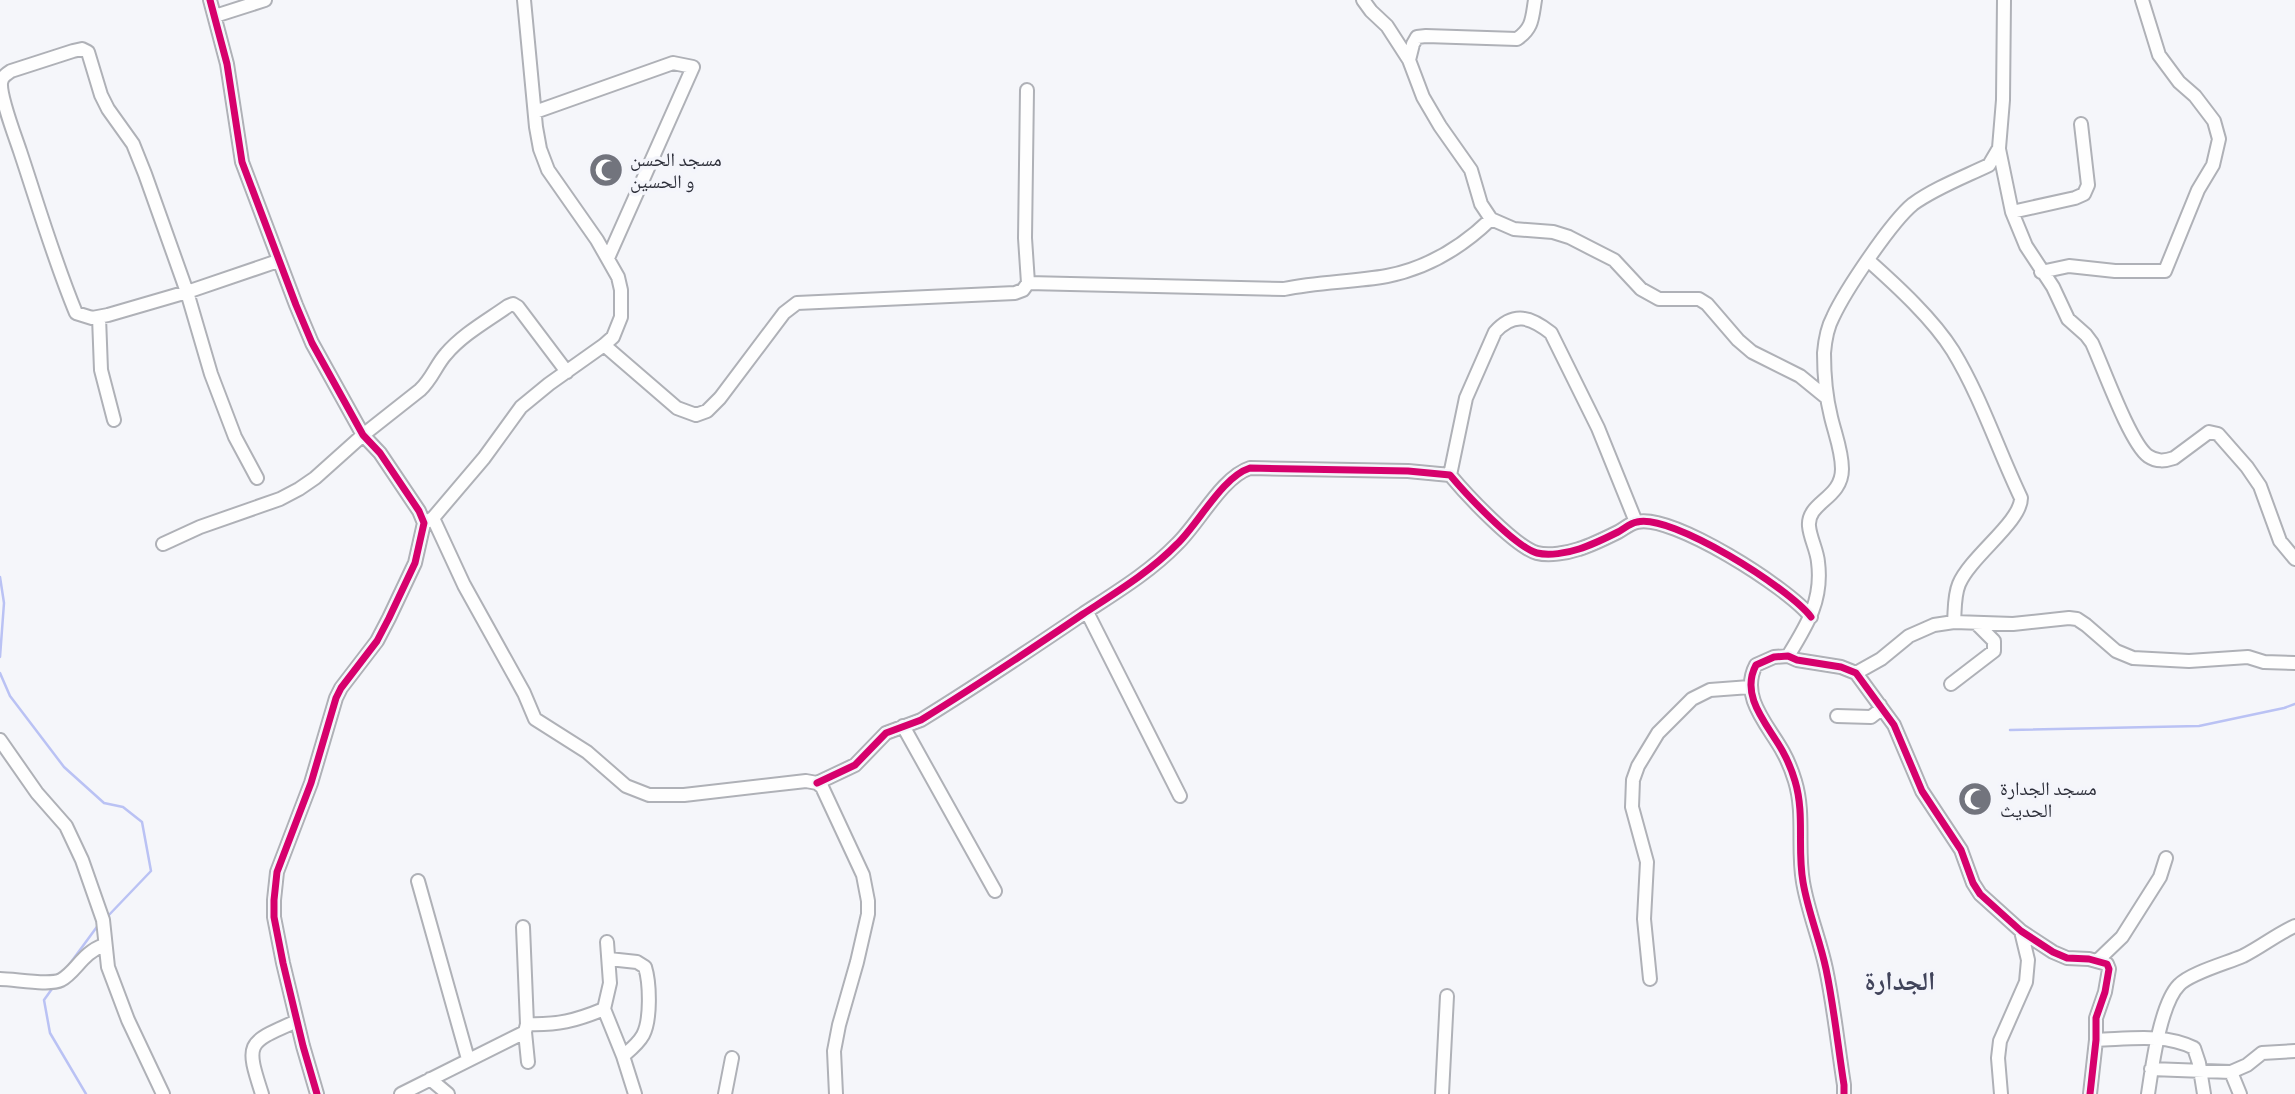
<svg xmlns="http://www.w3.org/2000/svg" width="2295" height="1094" viewBox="0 0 2295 1094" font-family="Barlow,'Noto Naskh Arabic',sans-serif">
  <rect width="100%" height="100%" fill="#f5f6fa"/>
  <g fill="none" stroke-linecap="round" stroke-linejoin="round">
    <path stroke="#bac2f4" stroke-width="2.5" d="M0,577L4,603L0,657
      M0,673L10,696L64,767L104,803L123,807L142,822L151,871L107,917
      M2010,730L2199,726L2284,708L2295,704
      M66,969L99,924
      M54,986L44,1000L50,1033L86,1094"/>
    <g stroke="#afb1b7" stroke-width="16">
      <path id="minor" d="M210,0L227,64L242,162L296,305L312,343L363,435L380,453L419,511L424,523L415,563L389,618L377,641L341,688L336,698L311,783L277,872L274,900V917L283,963L303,1046L317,1094
        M1363,0L1371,11L1387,26L1409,60L1423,97L1440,126L1471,170L1481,204L1491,219L1514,229L1553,232L1569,237L1614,260L1641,289L1659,299H1699L1707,304L1738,340L1752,352L1800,376L1827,398
        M215,16L265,0
        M1409,60L1413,44L1417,37L1426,36L1517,39C1533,28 1532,18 1535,0
        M535,112L673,63L693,67L608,258
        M1999,149L2012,212L2026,246L2053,287L2068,319L2086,335L2092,343C2103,367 2130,443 2148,456C2157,462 2165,461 2174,458L2209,432L2218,434L2247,467L2260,486L2280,541L2295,559
        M2012,212L2075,198L2084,194L2088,185L2081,124
        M1869,261C1897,286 1933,319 1953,351C1981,397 1998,450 2021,498C2021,522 1971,556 1959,584C1954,596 1955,610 1954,622
        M2041,272L2069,266L2115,271H2165L2198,190L2213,165L2219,139L2214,121L2195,96L2179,82L2159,55L2142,0
        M1028,283L1284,289C1318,282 1353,282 1387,276C1428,268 1462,247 1491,219
        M99,317L101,370L114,420
        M604,345L677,408L696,415L707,411L720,398L784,313L797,303L1015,293L1023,290L1028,283L1025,238L1027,90
        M1450,475L1466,398L1495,332C1514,311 1531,317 1551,333L1598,428L1636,522
        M257,478L235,437L211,374L187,292L145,174L133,144L108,109L101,95L88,52L82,49L73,51L11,71C5,75 2,77 1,83C0,97 15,136 20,151C38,205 54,260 76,313L92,318L108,315L187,292L278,261
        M433,518L464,585L524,693L535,719L587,752L626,786L649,795H684L806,781L817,783L822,787L863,875L868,901V914L857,962L839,1025L834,1051L836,1094
        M428,521L433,518L484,458L521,407L549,384L604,345L613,337L621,317V290L618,277L597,240L548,170L540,149L536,127L524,0
        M163,544L200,527L280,499L299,489L315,478L363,435L420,390C432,379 436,365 446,354C463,334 487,321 508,306L513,304L518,307L567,372
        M1087,612L1180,796
        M1788,656C1807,625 1823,600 1818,562C1817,550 1810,538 1809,526C1807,502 1842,499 1842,469C1842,451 1835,434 1831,417C1826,397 1824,374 1824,353C1825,341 1827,328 1833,317C1845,291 1891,222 1913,204C1935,188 1964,177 1989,165L1999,148L2003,100L2004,0
        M1856,673L1881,659L1909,636L1934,625L1954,622L2013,624L2069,618L2077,619L2086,625L2116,651L2133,658L2189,661L2248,657L2264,662L2295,663
        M1951,684L1994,651V641L1976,623
        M1837,716L1871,717L1880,710V705
        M903,726L995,891
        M0,740L37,793L66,826L82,860L103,920L108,967L128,1020L163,1094
        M817,783L855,765L886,733L921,720C976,686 1030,650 1083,614C1115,593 1150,572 1177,544C1199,523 1222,477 1250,468L1408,471L1450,475C1465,493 1515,547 1537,553C1549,556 1567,553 1579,549C1592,545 1606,538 1618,532C1624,529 1630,523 1637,522C1671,513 1789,588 1811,617
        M418,881L468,1059
        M523,927L527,1024L525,1032L528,1062
        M609,959L637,962L645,967C650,983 651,1020 643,1035C638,1044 630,1050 623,1056
        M2097,961L2122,937L2160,877L2166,858
        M0,979C15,979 49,986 61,980C76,972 82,953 104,945
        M1650,979L1644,919L1647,862L1632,807L1633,780L1638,766L1658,733L1692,699L1710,690L1750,687
        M604,1009L610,983L607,942
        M527,1024C558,1025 575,1021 604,1009L623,1056L635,1094
        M2096,1040C2129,1039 2164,1033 2194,1048L2199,1063L2204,1094
        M2151,1069L2231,1072L2247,1065L2262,1053L2295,1051
        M2231,1072L2240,1094
        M430,1079L448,1094
        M262,1094C245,1042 247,1043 297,1021
        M401,1094L525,1032
        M725,1094L732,1058
        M1442,1094L1447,996
        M1844,1094V1085C1838,1047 1834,1007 1826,969C1820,940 1808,912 1803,882C1797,848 1805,814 1795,781C1792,771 1788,761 1783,752C1769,726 1739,697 1756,665L1774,657L1788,656L1797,660L1841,667L1856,673L1894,725L1922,791L1961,850L1973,883L1980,894L2021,931L2053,952L2067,958L2089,959L2107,964L2109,969L2105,992L2096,1018V1040L2090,1094
        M2001,1094L1998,1058L2000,1041L2026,982L2028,960L2021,931
        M2148,1094C2152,1068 2160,1004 2179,985C2190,973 2227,963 2243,956C2261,947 2277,934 2295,926"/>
    </g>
    <use href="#minor" stroke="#fefefe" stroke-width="12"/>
    <g stroke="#f4f5fb" stroke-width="11">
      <path id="cycleway" d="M210,0L227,64L242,162L296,305L312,343L363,435L380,453L419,511L424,523L415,563L389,618L377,641L341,688L336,698L311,783L277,872L274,900V917L283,963L303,1046L317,1094
        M817,783L855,765L886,733L921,720C976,686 1030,650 1083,614C1115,593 1150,572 1177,544C1199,523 1222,477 1250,468L1408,471L1450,475C1465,493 1515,547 1537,553C1549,556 1567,553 1579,549C1592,545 1606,538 1618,532C1624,529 1630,523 1637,522C1671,513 1789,588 1811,617
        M1844,1094V1085C1838,1047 1834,1007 1826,969C1820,940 1808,912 1803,882C1797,848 1805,814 1795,781C1792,771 1788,761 1783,752C1769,726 1739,697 1756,665L1774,657L1788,656L1797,660L1841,667L1856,673L1894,725L1922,791L1961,850L1973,883L1980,894L2021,931L2053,952L2067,958L2089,959L2107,964L2109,969L2105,992L2096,1018V1040L2090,1094"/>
    </g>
    <use href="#cycleway" stroke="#d6006c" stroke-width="7"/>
  </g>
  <defs>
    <g id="mosque-disc" transform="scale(1.75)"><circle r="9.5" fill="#72747d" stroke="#f4f5fb"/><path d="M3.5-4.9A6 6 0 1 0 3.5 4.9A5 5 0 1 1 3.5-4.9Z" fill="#fff"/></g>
  </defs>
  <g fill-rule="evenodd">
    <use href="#mosque-disc" x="606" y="170"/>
    <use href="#mosque-disc" x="1975" y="799"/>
  </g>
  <g text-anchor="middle" stroke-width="7" stroke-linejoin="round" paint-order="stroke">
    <g font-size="19" fill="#2c2e39" stroke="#f4f5fb" text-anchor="start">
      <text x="630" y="166">مسجد الحسن<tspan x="630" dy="22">و الحسين</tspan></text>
      <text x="2000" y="795">مسجد الجدارة<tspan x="2000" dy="22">الحديث</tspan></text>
    </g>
    <g font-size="26" font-weight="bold" fill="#41445b" stroke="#f4f5fb">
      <text x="1900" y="990">الجدارة</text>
    </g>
  </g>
</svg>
